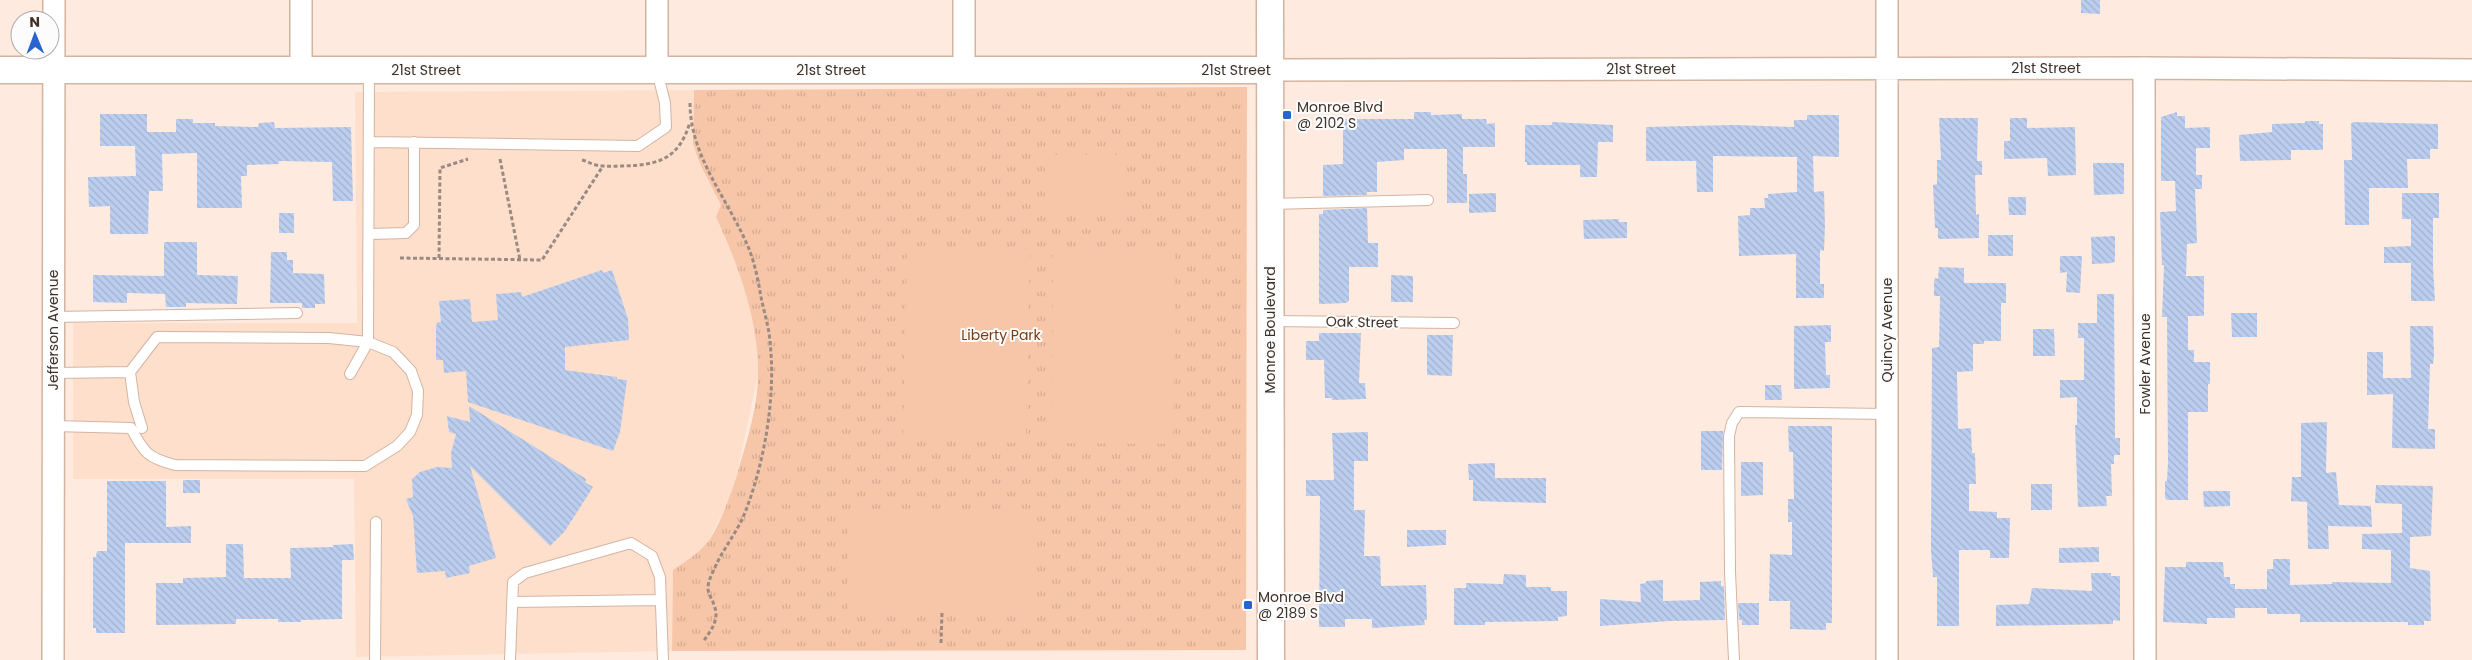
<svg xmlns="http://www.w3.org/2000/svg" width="2472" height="660" viewBox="0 0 2472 660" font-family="Poppins,sans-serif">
  <defs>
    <pattern id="park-tufts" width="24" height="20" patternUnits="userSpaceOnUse" patternTransform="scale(1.25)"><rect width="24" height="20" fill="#f7c5a8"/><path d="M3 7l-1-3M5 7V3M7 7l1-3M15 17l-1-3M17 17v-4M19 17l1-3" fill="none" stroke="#d5aa91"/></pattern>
    <pattern id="building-back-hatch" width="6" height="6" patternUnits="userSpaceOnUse" patternTransform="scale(1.25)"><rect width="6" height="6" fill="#bbceef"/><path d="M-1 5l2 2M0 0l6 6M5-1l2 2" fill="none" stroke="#a2b1cd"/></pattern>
  </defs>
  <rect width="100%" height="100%" fill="#feeadf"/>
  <path fill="#fedfcc" d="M694,90L693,144L701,166L721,205L747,297L755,336L758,375L733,491L707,544L673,570L672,651L356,657L354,479H73V323H357L355,92Z"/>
  <path fill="url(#park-tufts)" d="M1247,87L1246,650L672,651L673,570C684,562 697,554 706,544C717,533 734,487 738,471C747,440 758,407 758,374C758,319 739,266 716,217L721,205L701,166L693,144L694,90Z"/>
  <path fill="#f7c5a8" d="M1045,155H1125L1126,209L1045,210Z
    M907,246L1030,249L1026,443L903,440Z
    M1053,247L1175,249L1173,444L1052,443Z
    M847,514L1037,515L1036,614L847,613Z"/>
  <path fill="url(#building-back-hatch)" d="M2081,0H2100V14L2081,13Z
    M1414,112H1431V115L1462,114V119H1486L1487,124L1495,123V147H1463V174H1467V203H1447V149H1404V160L1377,162V192H1367V195L1323,196V165L1343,164V119H1414Z
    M2177,112V116H2185V128L2210,127V148H2196V175H2202V189H2195L2197,243L2187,244L2186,276H2204V316H2188V350H2194V362H2210V384H2208V412H2188V500H2167L2165,498V481H2167L2168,463L2167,317H2162L2164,265H2162L2160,212L2176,211L2175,181H2161V117Z
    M100,114H147V132H176V119H193V123H215V126L258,127L259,123L274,122L275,128L351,127L353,201H333L332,162L279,161V164L247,165V176H241L242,208H197V153L162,154L163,191H149L148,234H110V206L89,207L88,177L136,176L135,146H100Z
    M1807,115H1839V157L1813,156L1814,192L1824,191L1825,226L1824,251L1820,250V284H1824V298H1796V254L1739,256L1738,216L1750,215V208H1765L1764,198H1768V194L1797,192V157L1713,156V192H1697L1696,161H1646V127L1734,125L1794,127V120H1807Z
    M1939,118H1978L1977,161H1982V175H1975L1976,215L1979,214V238L1940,239L1938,238V228H1935L1933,185L1937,184V160H1941Z
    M2010,118H2027V128L2075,127L2076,175L2048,176L2047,158L2004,159V141H2010Z
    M2305,121H2319V124H2323V150H2291V160L2240,161L2239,135L2272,132V124L2305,123Z
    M1552,122L1613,125V142H1598L1597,177H1580V165H1527V162H1525V125H1552Z
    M2353,122L2438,124V149H2430V159H2407L2408,188H2369V225H2345L2344,160H2352L2351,124Z
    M2093,163H2124V194L2094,195Z
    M1496,193V212L1469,213V194Z
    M2402,193H2439V218H2433V266L2435,301H2411V263H2384V247L2411,246V219H2402Z
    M2008,197H2026V215H2009Z
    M1367,208L1368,243H1378V267H1349V301L1346,303L1319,304V214H1323V210Z
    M279,213H294V233H279Z
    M1619,219V222H1627V238L1584,239L1583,220Z
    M1988,235H2013V256H1988Z
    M2115,236V261L2113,263L2092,264L2091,237Z
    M164,242H197V275L238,276L237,304L186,303V307H166L165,294L127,293V303L93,302V275L164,276Z
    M271,252H287V260H293V273L324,274L325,304H315V308H302V303H270Z
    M2060,256H2082L2080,293L2066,292L2067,272L2060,273Z
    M1939,267L1964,268V283H2006V303H2001V341H1984V344H1973V371L1957,372L1958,429L1971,428L1972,453H1975L1976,484H1969V511L1997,512V518H2010L2009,558H1990V550H1959V626H1937V577H1933L1931,550L1932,348L1939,347L1940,296H1934V281L1935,278L1938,279Z
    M602,270L603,273L612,270L628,319L629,340L565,347V370L617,377V379L627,380L620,432L613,451L468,402L466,371L444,373L443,360H436V328L437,322H441L439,301L470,299L472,322L498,320L496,294L521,292L522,297Z
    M1391,275L1413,276V302H1391Z
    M2097,294H2114L2115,438H2120V455H2114V464H2111L2112,496H2106L2107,506L2078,507L2075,425H2077V397L2060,398V380H2084V338H2078V323H2097Z
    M2231,313H2257V337H2232Z
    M1831,325V342H1825L1826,375H1830V388L1794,389V326Z
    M2410,326H2433L2434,355L2433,364H2430L2428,429H2435V449L2392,448L2393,394L2367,395V352H2383V378H2411Z
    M2033,329H2054L2055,356H2033Z
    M1319,333H1361L1359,383H1365L1366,399L1332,400V398H1325L1324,360H1306V341H1319Z
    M1427,335H1453L1452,376L1427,375Z
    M1765,385H1781L1782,400H1765Z
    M469,406L586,479L585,482L593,487L565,531L550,546L470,466L496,558L469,566L470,573L446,578L445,571L417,573L413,516L406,499L413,497L412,479L420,472L437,467L452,468L451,453L456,434L449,432L447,416L470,422Z
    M2327,422L2326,473L2336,472L2339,505L2371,506L2372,527L2328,526L2329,549H2308L2307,502L2291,501L2292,477H2301V423Z
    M1788,426H1832V623H1826V630L1790,629V601H1769L1770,554L1792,555V522H1788V499H1794L1793,452H1789Z
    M1701,431H1723L1722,470H1701Z
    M1368,432V461H1354V510H1365L1364,556H1380L1381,586L1426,585L1427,620H1424L1425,625L1372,628V619H1345V627H1319L1320,496H1306V480H1334L1332,433Z
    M1741,462H1763V495L1741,496Z
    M1495,463V478H1546V503L1473,501V480H1469L1468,464Z
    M183,480H200V493H183Z
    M107,481H166V527L191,526V543H125V633H96V628H93V557H96L97,551H107Z
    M2031,484H2052V510H2031Z
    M2376,485L2433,486L2431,536L2410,537V568L2430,571L2431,621H2424V625H2408V622H2300V614H2267V608H2235V618H2207V624L2163,622L2165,567H2186V562H2223L2224,577H2230V584H2235V589H2267V569H2273V559H2290V585L2332,584V582L2391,583V550L2362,549V534L2402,533V504L2375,503Z
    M2203,491H2230V506L2204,507Z
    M1407,530H1446V545L1407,547Z
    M226,544H243L244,578H291L290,548L333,547V545L353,544L354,560H342V619L301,620V622H278V619H236V624L156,625V583H183V578L226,577Z
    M2099,547V562L2059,563V548Z
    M2091,573H2111V576H2120V621L2113,620V624L1996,626V605L2029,604L2032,588L2092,591Z
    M1504,574L1526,575V587H1551V591H1567V616L1558,617V621L1485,622V625H1454V588H1466V583L1503,584Z
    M1663,580V601L1700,600V582L1721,581V586H1724L1725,620L1670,621L1600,626V599L1641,602L1640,584L1646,583V581Z
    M1738,603H1759V625H1742V620H1739Z"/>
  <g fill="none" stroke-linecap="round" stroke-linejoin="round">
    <g stroke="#d3b4a1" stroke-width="12">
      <path id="service" d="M369,142L638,146L666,127L665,103L657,71
        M1271,204L1428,200
        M370,234L406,233L414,225V142
        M53,317L297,313
        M1271,321L1454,323
        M130,372L134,402L142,428
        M350,374L368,342L369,70
        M53,426L131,428C144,453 148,458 175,465L365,466L397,446L410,432L417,415L418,391L411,371L393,352L368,342L329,338L157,337L130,372L53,373
        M512,602L661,600
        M375,660L376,522
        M510,660L513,582L525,573L631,543L652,556L660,577L663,660
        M1734,660L1730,572L1729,436L1732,423L1739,412L1887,414"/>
    </g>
    <g stroke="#d3b4a1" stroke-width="24">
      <path id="minor" d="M301,0V70
        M2144,68L2145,660
        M657,70V0
        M964,70V0
        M1270,70L2144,68L2472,70
        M53,660L54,0
        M1887,660V0"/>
    </g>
    <g stroke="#d3b4a1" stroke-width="29">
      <path id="tertiary" d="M1270,0L1271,660
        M0,70H1270"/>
    </g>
    <path stroke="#9a8a81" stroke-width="3" stroke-dasharray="4 2.5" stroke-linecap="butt" d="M690,103C690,155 726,197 746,242C754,259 758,279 761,297C764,312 769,327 770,342C776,395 765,460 746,510C739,529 726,545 717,563C714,570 708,580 708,588C708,595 712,598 714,605C720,620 711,630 703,642
      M500,159L520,260
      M582,160C587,161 591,164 596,165C605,167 614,166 623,166C659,165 679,159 690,122
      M400,258L542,260L603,166
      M439,258L440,168L468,159
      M941,643L942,613"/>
    <use href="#service" stroke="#fff" stroke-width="10"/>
    <use href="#minor" stroke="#fff" stroke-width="21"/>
    <use href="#tertiary" stroke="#fff" stroke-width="26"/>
  </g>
  <g fill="#2863d0" stroke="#fcfcfc" stroke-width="2">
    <rect x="1282" y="110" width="10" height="10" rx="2.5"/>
    <rect x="1243" y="600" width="10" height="10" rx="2.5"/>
  </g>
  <g text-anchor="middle" stroke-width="4" stroke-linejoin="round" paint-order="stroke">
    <g font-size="14" fill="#3d3129" stroke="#fcfcfc">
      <text x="2046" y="73">21st Street</text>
      <text x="1641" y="74">21st Street</text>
      <text x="426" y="75">21st Street</text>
      <text x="831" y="75">21st Street</text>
      <text x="1236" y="75">21st Street</text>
      <text transform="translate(1362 322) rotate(1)" y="5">Oak Street</text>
      <text transform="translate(53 330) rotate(-90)" y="5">Jefferson Avenue</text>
      <text transform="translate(1270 330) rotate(-90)" y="5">Monroe Boulevard</text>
      <text transform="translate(1887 330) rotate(-90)" y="5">Quincy Avenue</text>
      <text transform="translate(2145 364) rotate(-90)" y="5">Fowler Avenue</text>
    </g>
    <g font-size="14" fill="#3d3129" stroke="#fcfcfc" text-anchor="start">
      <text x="1297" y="112">Monroe Blvd<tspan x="1297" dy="16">@ 2102 S</tspan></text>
      <text x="1258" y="602">Monroe Blvd<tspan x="1258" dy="16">@ 2189 S</tspan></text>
    </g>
    <g font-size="14" fill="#753d15" stroke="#fcfcfc">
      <text x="1001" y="340">Liberty Park</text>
    </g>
  </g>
  <g transform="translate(35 35) rotate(359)"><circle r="24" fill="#fcfcfc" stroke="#b0aba8"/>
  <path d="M0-4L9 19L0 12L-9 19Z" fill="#2863d0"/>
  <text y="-8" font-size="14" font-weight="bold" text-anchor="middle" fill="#3d3129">N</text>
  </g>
</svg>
